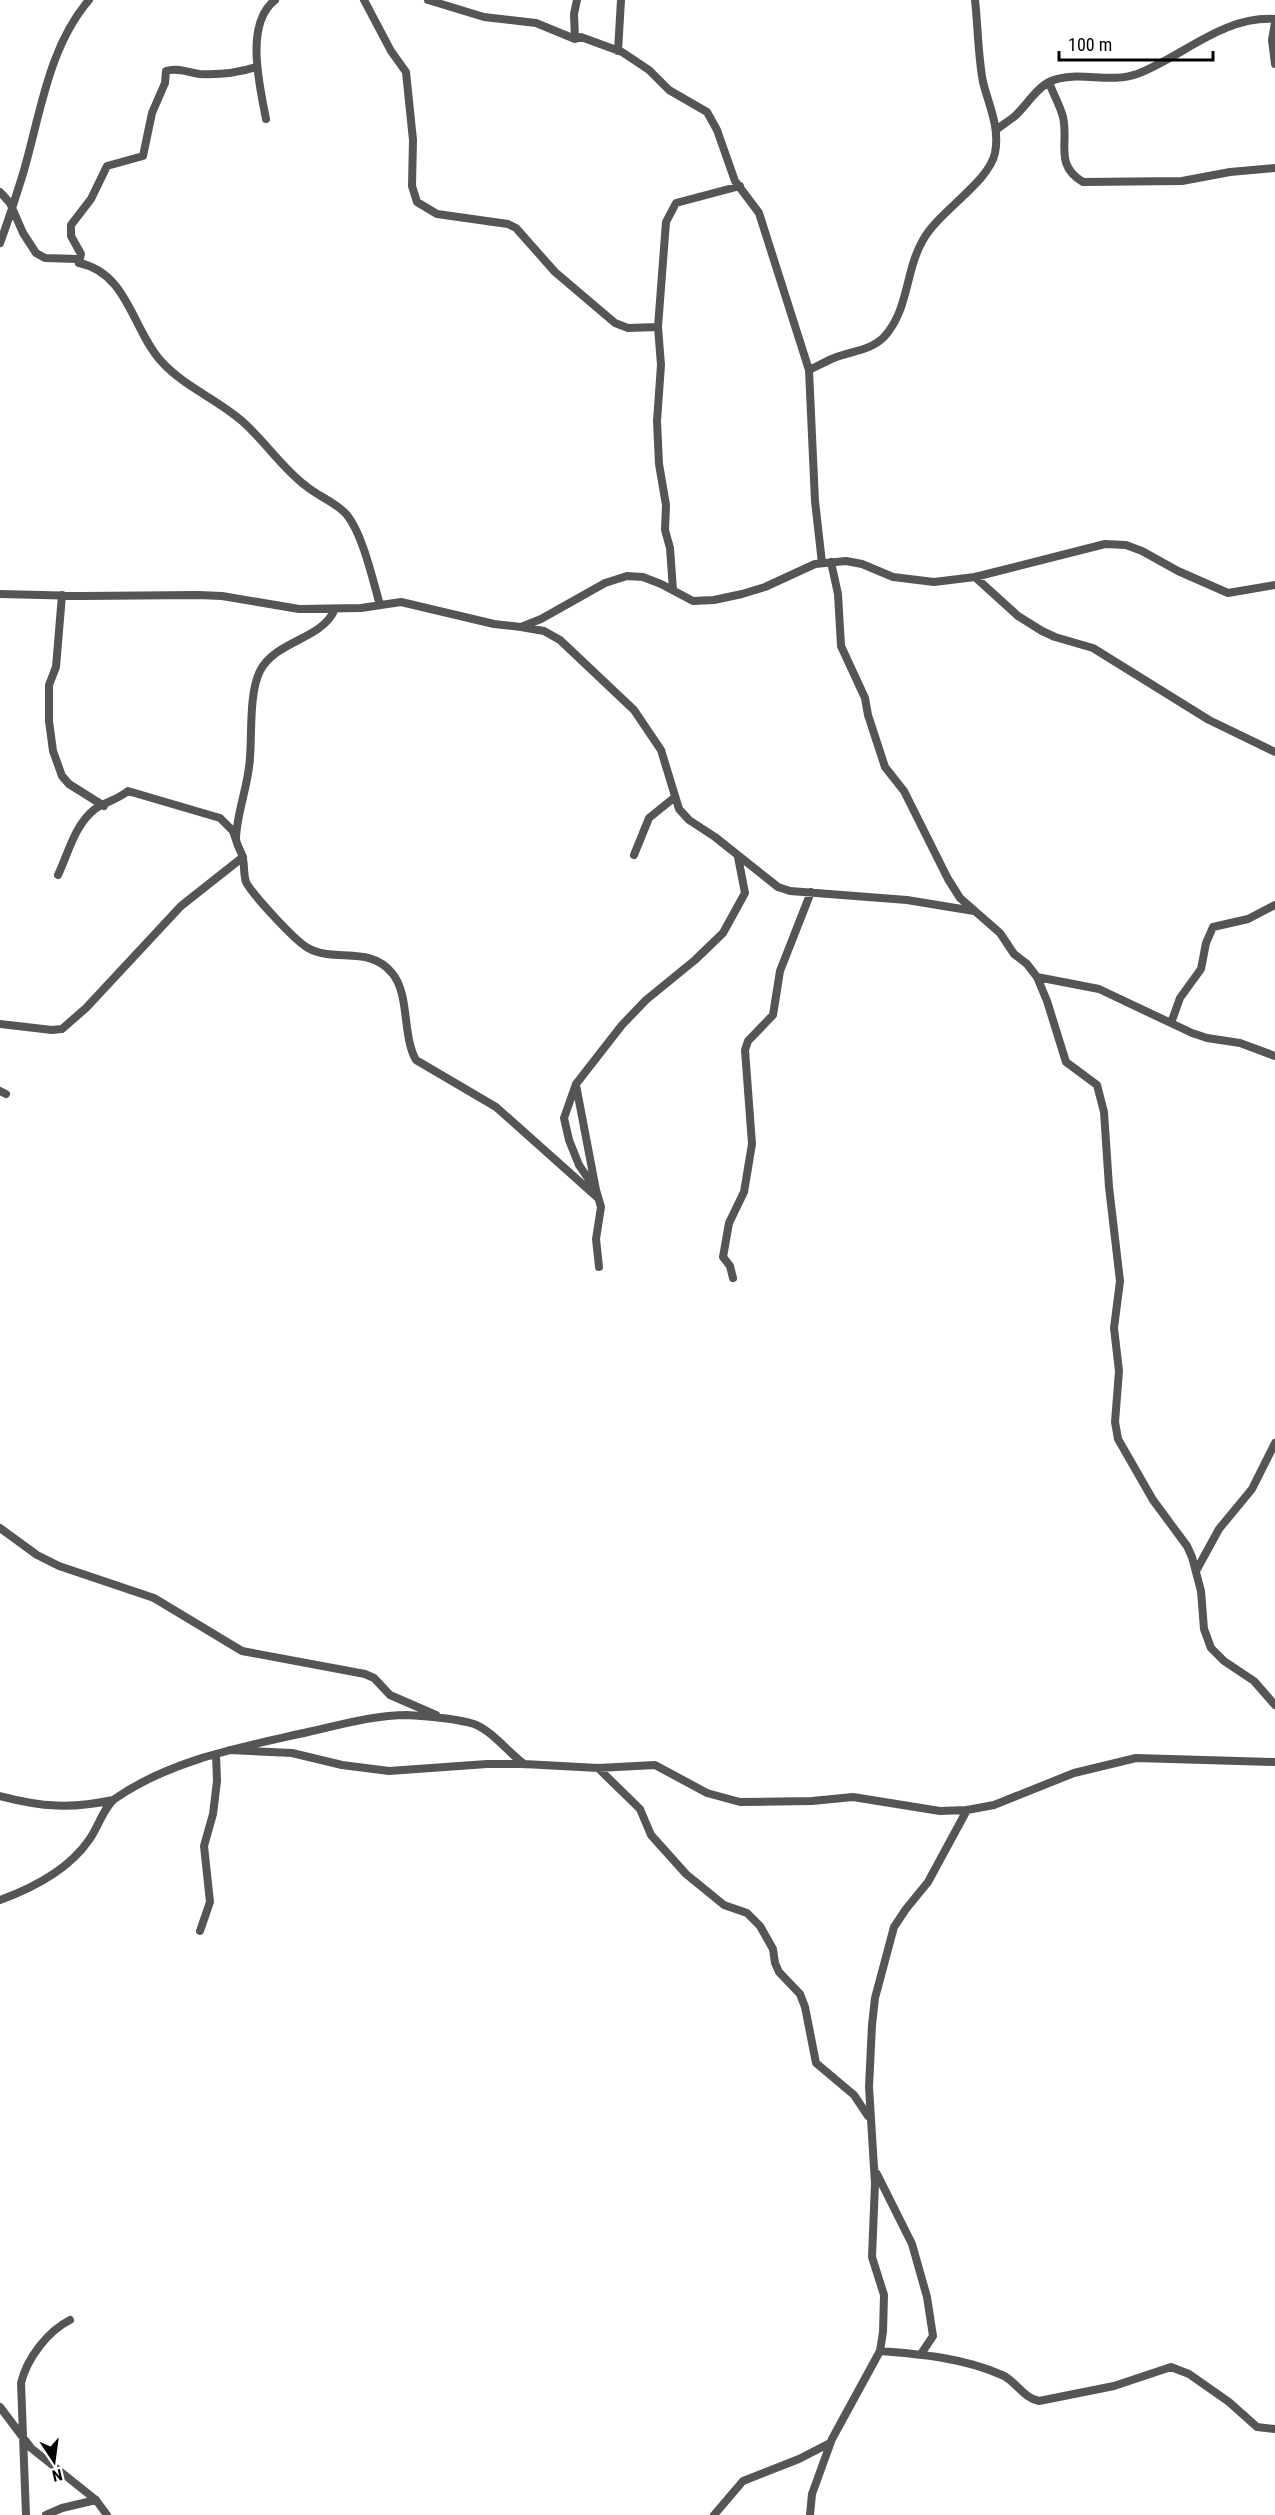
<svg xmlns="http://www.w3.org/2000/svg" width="1275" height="2515" viewBox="0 0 1275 2515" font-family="'Roboto Condensed',sans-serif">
  <rect width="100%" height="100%" fill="#fff"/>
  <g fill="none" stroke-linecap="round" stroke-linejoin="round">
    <path stroke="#555" stroke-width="8" d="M364,0L391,51L406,72L413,140L412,186L417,202L437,214L508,224L516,228L555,272L615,323L628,328L658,327
      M428,0L484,17L536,23L575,39L581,37L622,52L649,70L669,90L707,112L717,130L735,181L759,213L809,370L815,501L822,563
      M1275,23L1272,40L1275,64
      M575,39L574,14L577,0
      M618,51L621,0
      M1049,82C1053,94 1060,105 1063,117C1069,143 1054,165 1083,182L1182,181L1230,172L1275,168
      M266,119C260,87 244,24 275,0
      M996,130C1002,125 1009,121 1015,116C1026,106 1037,87 1051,81C1078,70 1109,84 1137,74C1184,56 1222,16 1275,19
      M0,192L10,203L23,233L36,253L45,258L77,259L79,263C128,273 132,329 161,361C183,386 217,399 242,421C265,441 281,467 306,486C319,497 336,502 347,515C363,535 373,581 380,605
      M0,243C8,222 15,199 22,177C40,118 47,49 89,0
      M79,263L81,254L71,236V225L91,199L107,166L143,156L152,113L165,83L166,71C177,67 189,73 200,74C220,75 237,73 256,67
      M809,370C818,366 826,361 834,358C851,351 870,351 884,337C909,310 905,271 923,240C939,211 989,182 995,153C1000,127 989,106 983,82C978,56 978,27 975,0
      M831,562L838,594L841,646L865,698L868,715L885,767L904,791L948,879L960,898L1000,933L1014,954L1027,964L1037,977L1099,989L1192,1033L1207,1038L1240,1043L1275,1056
      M975,577L1018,616L1042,631L1055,637L1093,648L1209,720L1275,752
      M673,590L670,548L665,530L666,505L659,464L657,421L661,365L658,327L666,222L676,203L740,186
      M0,594L82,596L198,595L222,596L299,609L361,608L401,602L494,624L521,627L541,619L605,583L627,576L643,577L661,584L693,601L714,600L742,594L765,587L815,564L846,561L862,564L893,577L934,582L975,577L1105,544L1126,545L1142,551L1178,571L1228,593L1275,585
      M62,595L56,667L49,685V721L53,751L62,776L69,784L104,806
      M335,609C322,640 276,640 260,671C249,693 252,733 250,757C249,784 237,811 236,838C236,844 240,849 242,855C245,863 243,873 246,882C252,894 295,941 308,948C334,963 370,945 392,973C410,994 402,1036 416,1060L496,1107L598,1198
      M521,627L544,631L560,640L634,710L661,750L679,809L689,820L715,837L778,887L790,891L907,900L974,911
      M634,855L649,818L675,797
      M58,875C68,854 75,824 95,809C105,802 117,800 128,791L220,818L233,831L236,840
      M1037,977L1047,1001L1066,1062L1097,1085L1104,1112L1109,1187L1120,1281L1114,1328L1119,1371L1115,1422L1118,1439L1153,1500L1187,1546L1192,1557L1201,1591L1204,1629L1211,1648L1224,1661L1254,1681L1275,1705
      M1171,1023L1180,998L1201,969L1206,943L1213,927L1248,919L1275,905
      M0,1024L52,1030L62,1029L86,1008L181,906L243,857
      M576,1085L596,1190
      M0,1091L6,1094
      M599,1267L596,1239L601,1207L596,1190L579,1165L569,1140L564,1118L576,1084L622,1025L646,1000L695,960L723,933L745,893L738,857
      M733,1278L730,1266L723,1257L729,1223L744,1192L752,1144L745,1050L748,1041L773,1015L780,971L811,892
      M0,1528L37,1555L59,1566L154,1598L242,1651L365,1674L374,1678L390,1695L436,1715
      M1196,1571L1219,1529L1252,1489L1275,1443
      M230,1750L292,1753L342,1765L389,1771L487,1764H524L598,1768L655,1765L707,1793L740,1802L812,1801L853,1797L940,1811L967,1810L994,1805L1074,1773L1136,1758L1275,1762
      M598,1768L640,1809L651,1835L686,1874L724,1905L747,1913L760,1926L773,1949L775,1963L779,1972L800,1994L805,2007L816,2063L854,2095L868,2116
      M0,1796C42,1807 71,1809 113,1800
      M0,1900C33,1888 69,1869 89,1840C98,1828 104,1806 116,1798C173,1759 242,1747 308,1732C340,1725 374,1715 407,1715C425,1716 457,1719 474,1724C491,1730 509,1753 524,1764
      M200,1931L210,1902L204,1846L213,1814L217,1781L216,1754
      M877,2174L912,2244L927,2297L933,2336L921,2354
      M880,2351C920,2354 964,2358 1002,2375C1016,2381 1023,2398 1039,2401L1114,2386L1171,2367L1189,2374L1229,2402L1257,2427L1275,2429
      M0,2407L31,2448L96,2500L107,2515
      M26,2515L21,2383C27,2358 48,2331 70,2320
      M46,2515L62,2508L96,2500
      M714,2515L743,2481L799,2459L830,2443
      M810,2515L812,2494L832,2439L880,2351L883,2332L884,2295L872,2257L875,2184L869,2087L872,2025L875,1998L894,1927L906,1909L928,1882L967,1810"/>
  </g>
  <g transform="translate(54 2461) rotate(167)" stroke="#ffffff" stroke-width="4.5" paint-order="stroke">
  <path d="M0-4.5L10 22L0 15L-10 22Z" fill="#000000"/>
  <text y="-9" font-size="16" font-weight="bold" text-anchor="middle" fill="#000000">N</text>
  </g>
  <path d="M1059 51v9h154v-9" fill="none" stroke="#000000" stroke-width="3"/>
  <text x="1068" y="51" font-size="18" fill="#000000" stroke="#ffffff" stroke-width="4.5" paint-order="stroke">100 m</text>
</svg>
